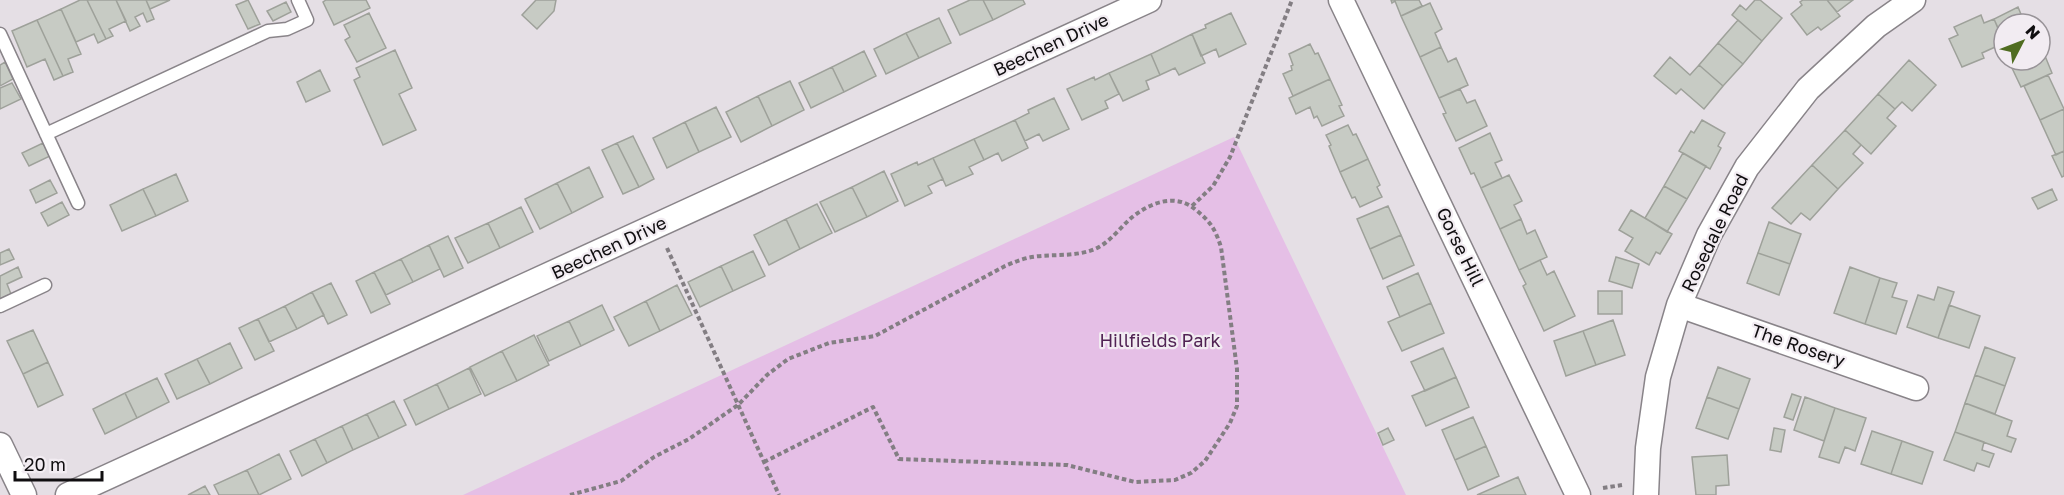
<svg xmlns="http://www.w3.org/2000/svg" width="2064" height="495" viewBox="0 0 2064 495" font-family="'Golos Text',sans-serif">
  <rect width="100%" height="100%" fill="#e5dfe5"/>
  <path fill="#e5bfe6" d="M1234,137L1406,495H463Z"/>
  <path fill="#c7cbc4" stroke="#9ea19a" stroke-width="1.5" d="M80,0H87L106,39L98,43L94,34L76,42L61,9Z
    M87,0H116L126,21L109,29L113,36L106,39Z
    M116,0H146L154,19L147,22L143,13L135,17L140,26L130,31Z
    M146,0H170L150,9Z
    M248,0L260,24L248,29L236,5Z
    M326,0H366L370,8L334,25L323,2Z
    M536,0H556L554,11L537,29L522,15Z
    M970,0H983L993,20L960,35L948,10Z
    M983,0H1023L1025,4L993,20Z
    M1391,0H1419L1422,6L1401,16L1395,1L1392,3Z
    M1755,0H1760L1782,18L1762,41L1732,15L1740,5L1746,10Z
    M1803,0H1827L1840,16L1821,30L1818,27L1807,35L1791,14L1802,5L1800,2Z
    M1827,0H1853L1837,12Z
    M286,2L291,12L273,21L267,11Z
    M1430,3L1442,29L1435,33L1441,47L1420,57L1401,16Z
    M2018,7L2025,24H2004V41L1994,19Z
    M61,9L81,54L68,59L73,72L63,76L37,20Z
    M369,13L386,48L357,62L345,40L350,37L344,25Z
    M1231,13L1246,44L1219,57L1216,49L1201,56L1192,34L1206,28L1205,25Z
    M1981,15L1984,23L1994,19L2004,43L1982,53L1984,58L1962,67L1949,39L1958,35L1954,27Z
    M939,18L951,43L919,58L906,33Z
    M37,20L63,76L54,80L45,59L27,67L12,31Z
    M1738,20L1762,41L1743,64L1718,43Z
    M906,33L919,58L886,74L874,49Z
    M1192,34L1205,63L1179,75L1175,68L1160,75L1151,54Z
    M1718,43L1743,64L1723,86L1699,65Z
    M1310,44L1315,54L1318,53L1330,79L1293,96L1283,74L1292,70L1291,66L1293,65L1289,54Z
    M1441,47L1448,62L1456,58L1468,85L1439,98L1420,57Z
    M395,50L412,88L399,94L416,130L383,145L354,80L360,77L356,68Z
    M864,51L876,76L844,92L832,67Z
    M2043,51L2052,73L2021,87L2011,66L2014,65L2012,60H2040V53Z
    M1151,54L1160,75L1146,81L1149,89L1123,101L1109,73Z
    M1670,57L1690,75L1699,65L1723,86L1704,109L1681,89L1676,94L1654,76Z
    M1909,60L1936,85L1912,111L1902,102L1895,109L1878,94Z
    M5,62L13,79L0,86V65Z
    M832,67L844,92L811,108L799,83Z
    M320,70L330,91L306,102L297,82Z
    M1109,73L1119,94L1105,101L1108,108L1082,120L1067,89L1094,77L1095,80Z
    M2048,75L2064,109L2040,120L2024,86Z
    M1330,79L1342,105L1339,106L1344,116L1322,126L1317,116L1314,118L1310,107L1296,114L1289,98Z
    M790,81L804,110L772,126L758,96Z
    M12,83L21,99L0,109V88Z
    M1460,89L1467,103L1475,100L1487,126L1456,141L1443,114L1446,113L1439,98Z
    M1878,94L1895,109L1887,118L1896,126L1871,154L1845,130Z
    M758,96L772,126L741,142L726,112Z
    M1054,98L1069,129L1043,141L1039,134L1025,141L1015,120L1029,113L1028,110Z
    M716,107L731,137L699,152L685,122Z
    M2064,109V151L2056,155L2040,120Z
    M1015,120L1028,148L1002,161L998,153L984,160L974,139Z
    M1702,120L1725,133L1718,146L1721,148L1710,169L1679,151L1691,131L1694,133Z
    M685,122L699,152L667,168L653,138Z
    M1348,125L1353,135L1356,134L1368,159L1340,172L1329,146L1331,145L1326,135Z
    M1845,130L1861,145L1853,154L1863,163L1838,189L1812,165Z
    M1490,133L1502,160L1495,163L1502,178L1481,188L1474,173L1471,174L1459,148Z
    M633,136L654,179L639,187L617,143Z
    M974,139L984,160L969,167L973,174L946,186L933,158Z
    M43,143L50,156L29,166L22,153Z
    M617,143L639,187L623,194L602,150Z
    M2064,151V176L2062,177L2052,156Z
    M1683,153L1706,166L1687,199L1664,186Z
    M933,158L943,179L928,186L932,193L905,206L891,174L917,162L918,165Z
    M1368,159L1380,185L1377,187L1382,197L1360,207L1355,197L1352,198L1340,172Z
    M1812,165L1838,189L1810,220L1801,213L1791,224L1772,208Z
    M589,167L603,197L572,213L557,183Z
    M884,171L898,201L867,217L852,187Z
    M176,174L188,201L156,216L143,189Z
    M1509,175L1522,201L1514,205L1521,219L1500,229L1481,188Z
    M50,180L57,193L36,203L30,190Z
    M557,183L572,213L540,229L525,199Z
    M1664,186L1687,199L1667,232L1645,218Z
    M852,187L867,217L835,232L820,202Z
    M143,189L156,216L122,231L110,205Z
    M2052,189L2057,200L2038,209L2032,198Z
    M62,202L69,215L48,226L41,213Z
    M817,204L832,233L800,249L786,219Z
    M1388,206L1401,235L1370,249L1357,219Z
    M521,207L533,232L500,248L488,223Z
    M1631,210L1672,234L1660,254L1656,252L1649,265L1625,251L1633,238L1619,230Z
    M786,219L800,249L769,265L754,235Z
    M1521,219L1527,234L1535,230L1547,257L1519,270L1500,229Z
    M1769,222L1801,234L1790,264L1758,253Z
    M488,223L500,248L468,263L455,238Z
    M1401,235L1414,265L1383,279L1370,249Z
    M448,236L463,268L444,277L429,245Z
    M429,245L440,269L413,282L401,259Z
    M9,249L14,259L0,265V253Z
    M753,251L765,276L733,291L721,266Z
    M1758,253L1790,264L1779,295L1747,283Z
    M1616,257L1639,264L1632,288L1609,281Z
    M401,259L413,282L386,295L374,272Z
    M1540,260L1547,275L1554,271L1575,316L1544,331L1523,286L1526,284L1519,270Z
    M721,266L733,291L700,307L688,282Z
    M18,267L22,277L7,284L11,294L0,299V276Z
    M1850,267L1880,278L1865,324L1834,313Z
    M374,272L390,304L371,313L356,281Z
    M1418,273L1431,303L1400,317L1387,287Z
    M1880,278L1897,283L1892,297L1907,301L1896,334L1865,324Z
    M331,283L347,315L328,324L312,292Z
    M677,285L692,315L660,331L646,301Z
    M1938,287L1954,292L1938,338L1907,327L1918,295L1934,300Z
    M1598,291H1622V314H1598Z
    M312,292L324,315L297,329L285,306Z
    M646,301L660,331L629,346L614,317Z
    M1431,303L1444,333L1402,351L1388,322Z
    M602,305L614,330L581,346L569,321Z
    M1949,305L1980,316L1969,348L1938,338Z
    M285,306L297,329L269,342L258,319Z
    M258,319L274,351L255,360L239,328Z
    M1613,320L1625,355L1596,365L1583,331Z
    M569,321L581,346L549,361L537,336Z
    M33,330L48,362L23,374L7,341Z
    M1583,331L1596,365L1566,376L1554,341Z
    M534,335L549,365L517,381L502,351Z
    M230,343L242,368L210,384L197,359Z
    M1985,347L2015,358L2005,386L1975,375Z
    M1443,348L1456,377L1425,391L1411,362Z
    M502,351L517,381L485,396L470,367Z
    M197,359L210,384L177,399L165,374Z
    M48,362L63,395L38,407L23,374Z
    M1718,367L1750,379L1739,409L1707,397Z
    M469,368L481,394L449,409L437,384Z
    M1975,375L2005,386L1995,414L1965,403Z
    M1456,377L1469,407L1426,426L1412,396Z
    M157,378L169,402L137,418L125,393Z
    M437,384L449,409L416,425L404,400Z
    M125,393L137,418L105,434L93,409Z
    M1792,394L1801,397L1793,420L1784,417Z
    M1707,397L1739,409L1728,439L1696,428Z
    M1805,397L1835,408L1824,441L1794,430Z
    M394,401L406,425L379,438L367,414Z
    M1965,403L2012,421L2007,436L2016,439L2011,452L1955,432Z
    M1835,408L1866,418L1855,451L1845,447L1839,463L1819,457Z
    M367,414L379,438L353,450L342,426Z
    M1473,417L1486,446L1455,460L1442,430Z
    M342,426L353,450L327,463L315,439Z
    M1388,428L1394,440L1383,445L1378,433Z
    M1774,428L1785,430L1781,452L1770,450Z
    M1872,431L1902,441L1891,474L1861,464Z
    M1955,432L1984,442L1982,450L1994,454L1989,467L1977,463L1974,471L1944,460Z
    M315,439L327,463L302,476L290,451Z
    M1902,441L1933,452L1922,484L1891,474Z
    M1486,446L1499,476L1468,490L1455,460Z
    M279,454L291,479L259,495L247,470Z
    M1727,455L1729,485L1716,486V495H1696L1692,457Z
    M247,470L259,495H219L214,485Z
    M1518,477L1526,495H1477Z
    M205,486L210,495H188Z"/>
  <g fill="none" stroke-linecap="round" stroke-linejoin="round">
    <g stroke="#898489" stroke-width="15">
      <path id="lane" d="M0,34L78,203
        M46,134L268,31L287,29L307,20L298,0
        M0,306L45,285"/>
    </g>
    <g stroke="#898489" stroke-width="27">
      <path id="street" d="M1341,0L1578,495
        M1679,305L1916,388
        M0,445L24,495
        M68,495L1149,0
        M1646,495L1648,448L1658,377L1679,305L1709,235L1747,167L1808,89L1876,26L1913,0"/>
    </g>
    <path stroke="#837e83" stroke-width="4" stroke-dasharray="4.5 3" stroke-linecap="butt" d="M1192,206L1213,186L1230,157L1292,0
      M667,248L779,495
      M1603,488L1622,485
      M570,495L621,481L654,457L689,439L738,405L767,375L788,359L829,343L875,336L1005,266C1012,263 1019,260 1027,258C1049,253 1073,258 1095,249C1109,243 1119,229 1130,219C1149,203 1175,192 1196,210C1211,222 1215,229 1221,247L1237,369V406L1230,423L1205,461L1191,473L1175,480L1135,482L1067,465L899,459L873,407L764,462"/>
    <use href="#lane" stroke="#fff" stroke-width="12"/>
    <use href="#street" stroke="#fff" stroke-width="24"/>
  </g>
  <g text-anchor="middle" stroke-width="4.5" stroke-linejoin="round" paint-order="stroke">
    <g font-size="18" fill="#100e10" stroke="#f2ecf2">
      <text transform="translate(1051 45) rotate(-25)" y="6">Beechen Drive</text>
      <text transform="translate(1715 233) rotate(-64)" y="6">Rosedale Road</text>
      <text transform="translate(1460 247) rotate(64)" y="6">Gorse Hill</text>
      <text transform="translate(609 248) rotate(-25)" y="6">Beechen Drive</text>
      <text transform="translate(1798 346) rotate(19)" y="6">The Rosery</text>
    </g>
    <g font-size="18" fill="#512354" stroke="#f2ecf2">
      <text x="1160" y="347">Hillfields Park</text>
    </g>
  </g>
  <g transform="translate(2022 42) rotate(48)"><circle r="28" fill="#f2ecf2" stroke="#989398" stroke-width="1.5"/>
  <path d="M0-4.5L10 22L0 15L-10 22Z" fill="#4f6c20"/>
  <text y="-9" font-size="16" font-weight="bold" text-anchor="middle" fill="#100e10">N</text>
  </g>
  <path d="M15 471v9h87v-9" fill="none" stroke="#100e10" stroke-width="3"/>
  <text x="24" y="471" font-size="18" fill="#100e10" stroke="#f2ecf2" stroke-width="4.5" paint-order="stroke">20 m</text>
</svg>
